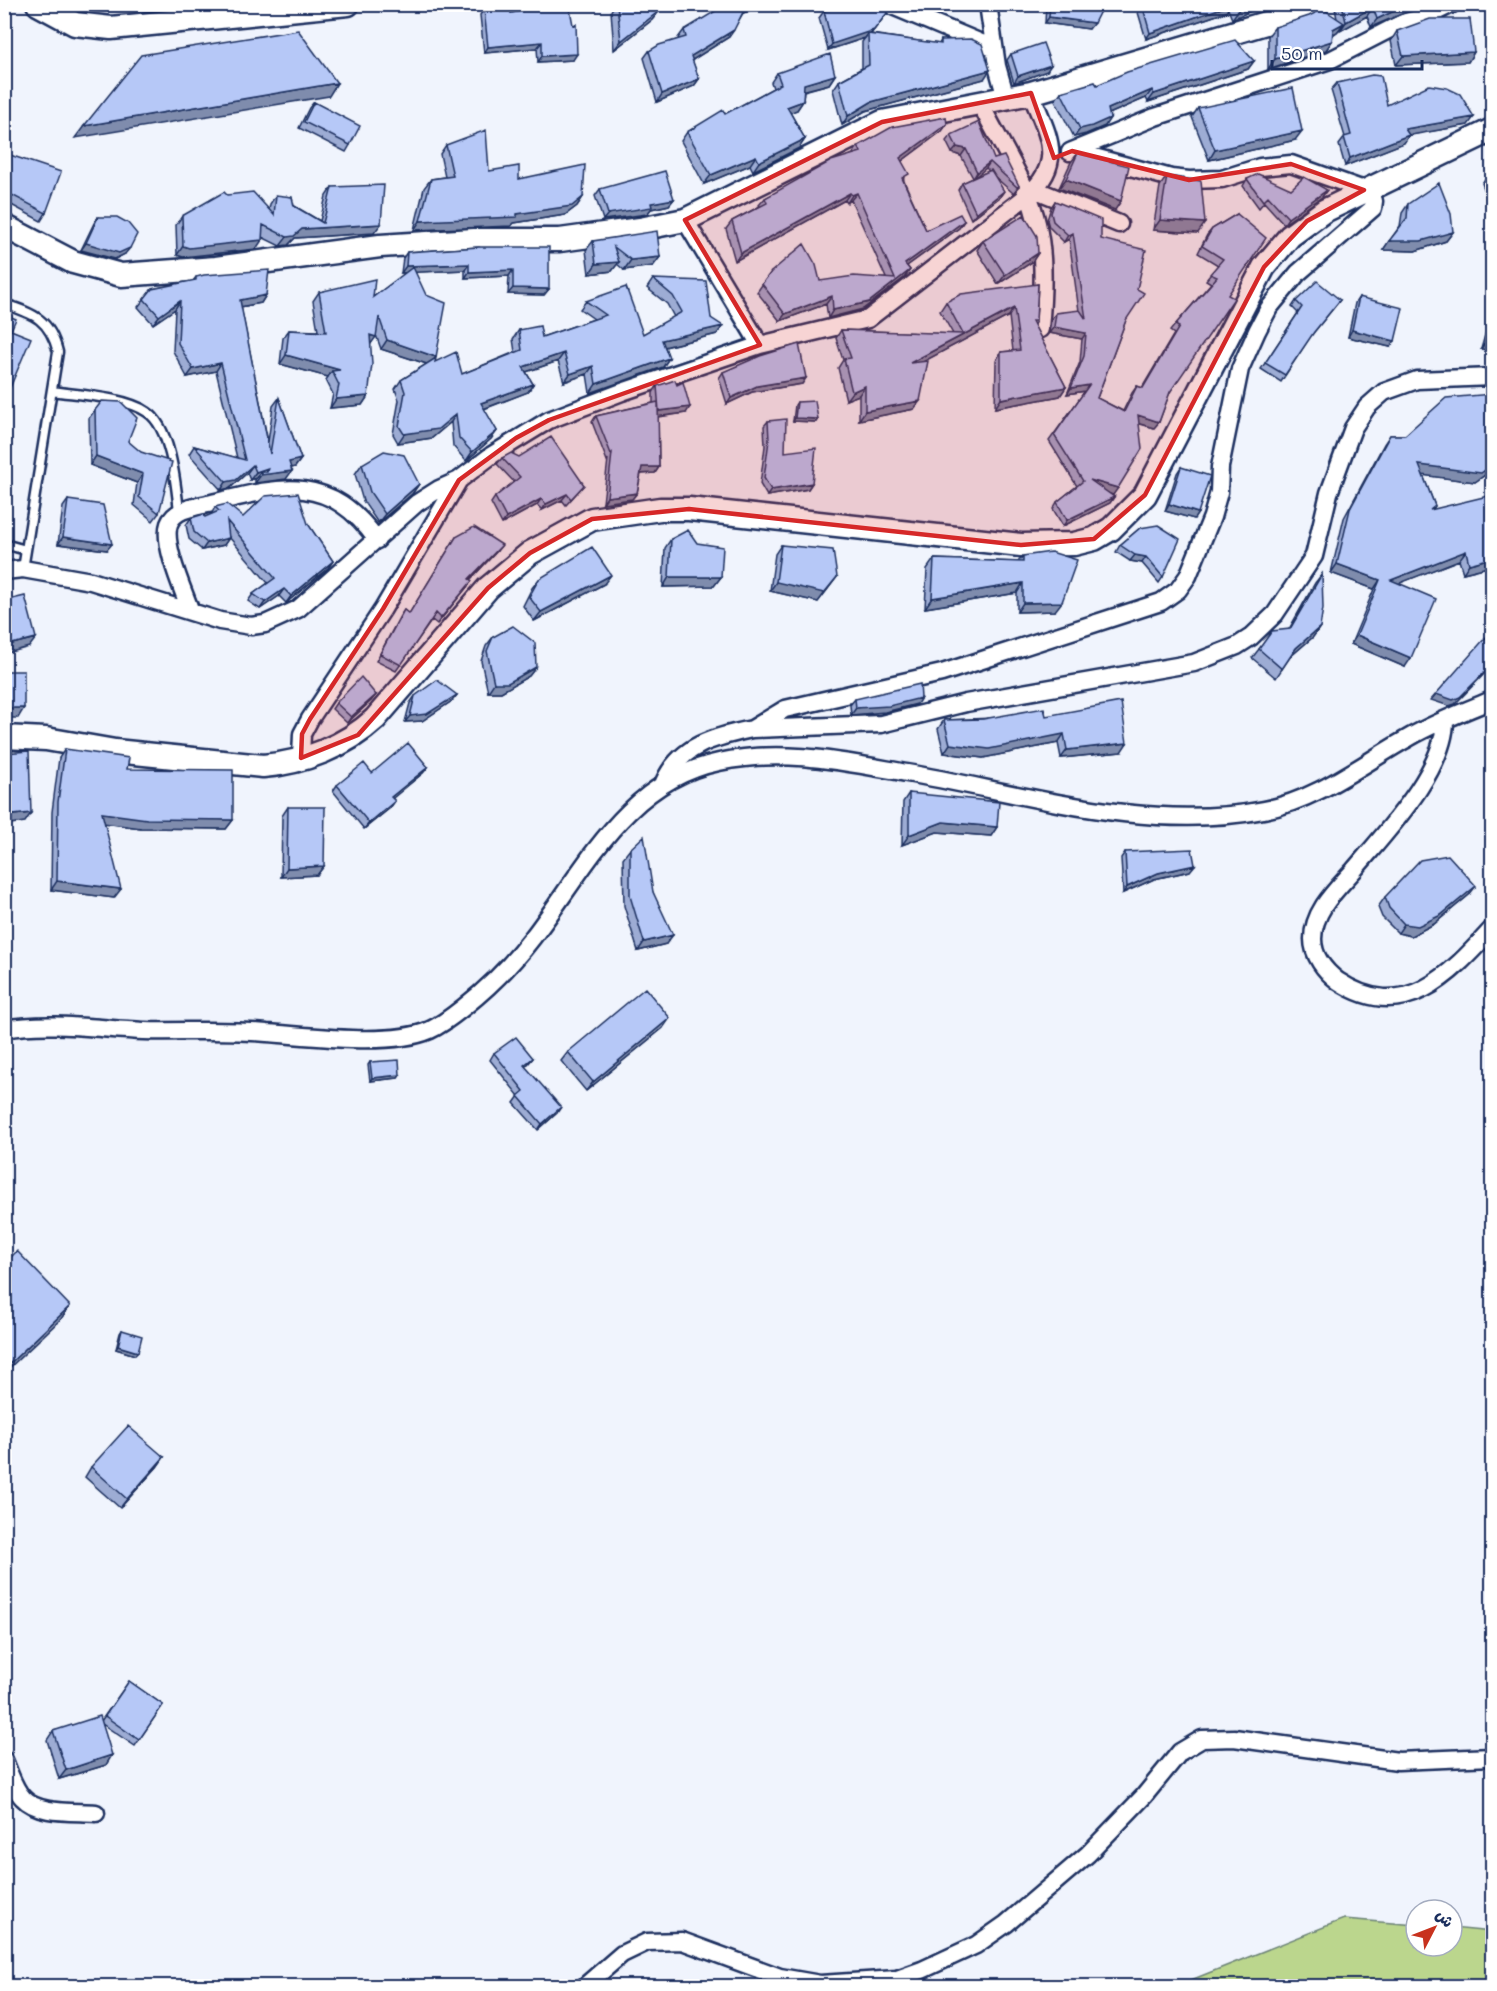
<svg xmlns="http://www.w3.org/2000/svg" width="1497" height="1991" viewBox="0 0 1497 1991" font-family="Mali,'Playpen Sans Arabic',sans-serif">
  <rect width="100%" height="100%" fill="#f0f4fd"/>
  <filter id="ink" filterUnits="userSpaceOnUse"><feTurbulence type="fractalNoise" baseFrequency=".0167" numOctaves="2"/><feDisplacementMap in="SourceGraphic" scale="12" xChannelSelector="R" yChannelSelector="G"/><feConvolveMatrix kernelMatrix="1 2 1 2 8 2 1 2 1" color-interpolation-filters="sRGB"/></filter>
  <g filter="url(#ink)">
    <path fill="#bbd68d" stroke="#6b8276" stroke-width="1.5" d="M1344,1919L1416,1925V1946H1452V1928L1492,1932V1986H1176Z"/>
    <g fill="none" stroke-linecap="round" stroke-linejoin="round">
      <g stroke="#1b2f5e" stroke-width="13">
        <path id="lane" d="M4,304C35,314 50,320 58,352L23,569
          M52,391C79,395 125,397 147,412C171,427 176,485 179,511
          M4,544L26,550"/>
      </g>
      <g stroke="#1b2f5e" stroke-width="21">
        <path id="street" d="M888,4L993,48
          M988,4L997,66L1006,98
          M980,103C995,133 1013,162 1027,193C1046,235 1044,284 1040,329
          M1070,152L1155,117L1330,60L1402,23L1425,17L1452,4
          M1034,189L1119,224
          M685,220L760,345
          M4,571L23,569L91,581L220,621L251,626L265,624L298,609L417,503L439,489L459,480
          M191,612C184,592 162,544 169,524C175,508 197,507 212,503C282,486 329,473 377,540
          M1445,720C1445,771 1385,833 1354,870C1336,890 1313,911 1313,939C1313,956 1325,971 1338,981C1404,1025 1450,975 1492,929
          M752,729L785,709L942,673L1161,602L1178,590L1188,576L1212,517L1219,492L1220,467L1240,369L1257,331L1269,308L1298,273L1373,208L1374,201L1364,190L1291,164L1260,167L1222,179L1189,180L1171,178L1072,151
          M301,758L302,734L310,719L383,609L459,480L492,455L549,420L622,392L760,345L868,319L1028,195C1067,160 1046,133 1031,93
          M664,782C681,744 716,737 752,729L881,724L966,703L1194,663L1237,646L1251,637L1275,614L1314,556L1329,493L1353,428L1367,407L1384,392L1417,380L1492,377
          M4,1029C50,1021 98,1029 144,1031C185,1032 226,1029 267,1033C311,1036 391,1047 430,1030C443,1024 454,1015 464,1007C491,986 513,963 533,937C586,868 626,781 719,762C783,748 844,762 907,773C1023,793 1145,833 1264,810C1318,800 1363,763 1410,737C1436,722 1465,711 1492,700
          M4,1760C9,1772 14,1789 23,1798C38,1815 76,1811 96,1813
          M585,1986L622,1954L647,1942L682,1941L780,1977L820,1984L897,1979L922,1970L976,1945L1006,1924L1088,1854L1144,1796L1180,1752L1202,1739L1234,1738L1398,1761L1492,1757"/>
      </g>
      <g stroke="#1b2f5e" stroke-width="27">
        <path id="secondary" d="M38,4L75,24L111,28L348,4
          M4,226L73,262L121,275L216,268L380,246L474,240H560L640,229L685,220L882,122L1031,93L1299,13L1315,4
          M4,737L46,739L115,751L263,766C303,763 346,746 375,719L488,588L530,553L592,519L660,509H689L1021,545L1074,544L1094,539L1111,529L1145,495L1264,267L1290,236L1324,211L1492,130"/>
      </g>
      <use href="#lane" stroke="#fff" stroke-width="8"/>
      <use href="#street" stroke="#fff" stroke-width="16"/>
      <use href="#secondary" stroke="#fff" stroke-width="22"/>
    </g>
    <path fill="#9dacd4" stroke="#1b2f5e" stroke-width="1.5" fill-rule="evenodd" d="M615,4H665L652,20L614,50L611,11Z
      M764,4L743,13L729,37L692,60L699,79L694,86L657,102L644,58L649,51L679,39L678,38L684,30Z
      M1046,4H1102L1089,29L1045,23Z
      M1140,4H1267L1232,19L1228,9L1226,12L1146,39L1137,9Z
      M1338,4H1415L1411,10L1371,27L1367,16L1340,31V29L1337,32L1333,35L1332,41L1326,50L1268,69V36L1275,27L1337,19L1335,8Z
      M484,9L573,25V60L538,62L537,48L484,53L480,15Z
      M824,11L887,13L871,34L939,44L941,40L984,79L865,111L842,125L833,90L839,81L862,68V42L865,38L828,50L819,18Z
      M1397,31L1474,52L1468,62L1396,65L1391,41Z
      M1011,54L1047,71L1014,83L1007,60Z
      M1254,61L1248,69L1148,102L1146,98L1109,114L1105,126L1086,134L1074,137L1055,100L1061,92Z
      M777,73L835,75L829,84L804,91L803,101L797,110L790,112L805,139L799,148L753,171L750,165L704,184L681,141L687,132L725,114L773,88L771,82Z
      M1337,83L1387,105L1468,125L1409,135L1404,143L1345,166L1339,145L1345,137L1331,90Z
      M314,102L350,145L346,152L299,128L309,108Z
      M1198,108L1295,140L1209,160L1192,117Z
      M947,124L942,131L902,161L904,181L926,230L964,221L959,228L907,266L910,270L904,278L863,309L828,318L826,304L780,321L757,292L771,272L820,281L886,278L851,200L847,203L845,200L735,261L726,229L732,221L760,206L759,205L765,198L853,154L858,146Z
      M951,135L994,159L1019,186L1013,193L995,177L1000,197L971,219L958,190L962,183L973,178L961,156L952,153L946,141ZM986,168L989,171L973,178Z
      M446,145L489,171L583,197L577,206L565,215L514,223L511,226L414,230L424,188L431,179L445,177L440,154Z
      M4,153L46,213L41,221L4,201Z
      M1078,153L1115,210L1059,188L1071,162Z
      M1492,174V210L1482,183L1487,176Z
      M1167,176L1198,233L1153,230L1160,186Z
      M1247,179L1291,189L1322,197L1284,224L1264,202L1259,208L1243,186Z
      M332,187L374,233L295,238L288,245L280,246L262,237L256,249L183,257L177,255L176,225L182,216L227,195L269,210L270,204L276,195L320,221L326,196Z
      M600,189L674,199L669,205L651,209L647,214L603,220L595,196Z
      M1055,201L1101,239L1126,320L1097,398L1123,411L1132,393L1137,386L1142,388L1174,334L1170,331L1175,325L1211,283L1206,280L1218,265L1198,253L1207,235L1212,229L1237,214L1228,295L1170,392L1159,422L1154,428L1139,423L1113,495L1110,494L1114,497L1110,503L1063,526L1053,509L1057,502L1077,486L1049,441L1085,391L1067,394L1080,362L1082,339L1049,333L1051,319L1056,313L1079,311L1069,239L1064,242L1049,227L1047,220L1051,207Z
      M1408,204L1453,232L1446,241L1415,251L1383,250L1400,226L1402,213Z
      M98,217L125,254L115,259L81,250L94,223Z
      M593,241L660,257L653,266L624,270L617,264L612,271L589,274L586,250Z
      M983,241L1038,253L1032,262L998,284L977,250Z
      M1492,244V263L1489,249Z
      M479,247L549,289L544,295L508,294L509,276L465,278V270L415,272L435,362L462,374L515,352L513,339L519,330L542,337L594,319L580,309L586,301L643,334L674,317L667,304L647,288L653,279L711,318L717,334L665,347L669,358L663,367L590,393L587,374L564,382L558,361L526,372L533,384L528,392L484,409L497,431L491,439L466,461L453,446L451,422L432,438L398,443L393,434L399,400L395,389L401,380L427,364L381,349L376,335L370,345L368,396L362,405L330,408L333,394L326,380L328,377L280,364L283,338L289,330L318,331L313,301L319,292L373,297L406,273H401L403,258L407,252Z
      M196,277L266,295L261,303L241,307L268,442L273,406L279,398L301,459L295,467L291,468L286,479L255,483V480L256,478L250,480L247,473L230,488L221,490L189,454L194,446L237,458L216,371L187,377L173,351L175,309L153,324L138,307L152,289L193,281Z
      M1038,284L1036,321L1034,325L1066,387L1060,396L995,408L996,361L1001,352L1013,351L1009,316L922,362L914,409L859,420V395L846,400L838,368L843,360L836,338L841,330L953,334L940,311L946,302Z
      M1359,297L1390,347L1348,337L1355,303Z
      M1340,300L1310,337L1281,382L1261,369L1298,313L1292,307L1296,301Z
      M1492,316V351L1481,349L1489,321Z
      M723,372L806,378L802,384L752,392L727,404L719,378Z
      M657,386L686,413L658,417L659,467L655,473L641,474L637,493L632,499L603,503L608,459L607,461L592,422L596,416L653,403V393Z
      M1492,394V470L1475,482L1423,475L1435,506L1433,509L1492,566L1463,573L1459,560L1399,583L1405,667L1351,644L1374,589L1331,573L1344,518L1384,444L1390,435H1405Z
      M797,402L818,419L816,422L793,421L795,405Z
      M95,410L128,441L159,513L153,521L134,505L137,483L90,465L89,418Z
      M768,421L785,452L812,483L808,489L767,496L760,484L765,446L764,426Z
      M519,457L584,485L566,505L562,500L542,510L537,505L502,524L491,503L495,497L514,482L497,464L502,458Z
      M362,464L419,484L412,494L378,523L363,501L355,474Z
      M1181,467L1198,513L1194,519L1165,511L1177,473Z
      M68,500L107,550L58,544L63,507Z
      M215,507L243,517L308,524L333,561L328,568L286,603L279,596L260,609L248,601L253,594L268,583L229,537L224,545L202,550L189,539L186,525L191,518L205,517L211,515Z
      M1140,528L1163,577L1159,583L1142,563L1130,561L1116,552L1120,545Z
      M456,537L497,551L470,580L467,587L437,624L432,620L396,671L376,661L400,616L404,610L409,614Z
      M671,539L721,577L714,586L663,587L665,548Z
      M781,545L837,577L818,602L770,591L775,554Z
      M1023,556L1055,611L1017,612V593L925,608L927,569L934,559L1018,562Z
      M1322,574L1320,627L1313,637L1290,657L1276,678L1252,658L1259,649L1289,629L1315,583Z
      M539,579L604,584L534,621L523,606L532,588Z
      M493,637L536,667L529,676L501,692H488L481,661L486,646Z
      M376,695L371,701L347,723L332,709L336,703Z
      M457,695L452,701L422,721L405,722L410,703L415,696Z
      M855,699L917,704L885,712L851,715L850,705Z
      M1046,716L1121,752L1061,758L1058,743L983,758L944,753L938,729L944,720Z
      M65,749L127,769L233,820L226,829L141,828L105,823L114,898L51,890L52,812L59,758Z
      M428,767L423,773L392,798L395,801L390,808L364,829L333,791L337,785L372,773Z
      M909,793L997,827L991,836L937,832L902,845L903,802Z
      M288,807L324,866L317,875L281,877L282,816Z
      M630,849L653,892L666,944L638,951L624,906L623,858Z
      M1125,852L1190,871L1154,879L1123,893L1121,858Z
      M1469,895L1434,924L1411,936L1398,933L1382,917L1378,907L1385,897Z
      M663,1028L586,1091L561,1061L568,1052Z
      M494,1053L533,1058L525,1067L557,1113L538,1130L514,1103L519,1096L490,1060Z
      M370,1062L400,1075L398,1078L370,1081L368,1065Z
      M122,1330L138,1352L135,1355L116,1349L120,1333Z
      M164,1457L157,1467L120,1508L85,1477L91,1467Z
      M129,1681L163,1705L135,1746L102,1724L106,1765L59,1779L47,1740L53,1731L101,1721Z"/>
    <path fill="#7f8cad" stroke="#1b2f5e" stroke-width="1.5" d="M664,4H665L652,20L614,50L621,41Z
      M751,4H764L741,14L746,6Z
      M1251,4H1267L1232,19L1239,9Z
      M1270,4H1278L1268,8Z
      M1409,4H1415L1411,10L1371,27L1377,19Z
      M1230,5L1226,12L1146,39L1150,33Z
      M1373,7L1367,16L1340,31L1346,22Z
      M887,13L869,36L868,34L865,38L828,50L832,44Z
      M1049,17L1094,23L1089,29L1045,23Z
      M1344,23L1337,32L1326,38L1333,29Z
      M734,30L729,37L686,64L691,56Z
      M1332,41L1326,50L1268,69L1275,59Z
      M542,42L537,48L484,53L488,47Z
      M1474,52L1468,62L1396,65L1403,56Z
      M577,54L573,60L538,62L542,56Z
      M1254,61L1248,69L1148,102L1154,94Z
      M1051,65L1047,71L1014,83L1018,76Z
      M990,70L984,79L865,111L842,125L848,116L871,102Z
      M835,75L829,84L798,92L804,84Z
      M699,79L694,86L657,102L662,94Z
      M337,83L329,96L75,138L84,126Z
      M1152,90L1146,98L1102,117L1108,109Z
      M803,101L797,110L781,116L787,107Z
      M1474,117L1468,125L1400,137L1405,129Z
      M1110,118L1105,126L1086,134L1074,137L1080,129Z
      M947,124L942,131L895,166L900,158Z
      M1302,131L1295,140L1209,160L1215,150Z
      M1409,135L1404,143L1345,166L1350,158Z
      M805,139L799,148L753,171L759,162Z
      M957,147L966,149L961,156L952,153Z
      M756,156L750,165L704,184L711,175Z
      M990,162L986,168L973,179L977,172Z
      M1066,179L1121,201L1115,210L1059,188Z
      M1327,190L1322,197L1284,224L1288,218Z
      M1004,191L1000,197L971,219L976,213Z
      M850,193L845,200L735,261L741,253Z
      M857,193L851,200L847,203L852,195Z
      M583,197L577,206L565,215L514,223L511,226L414,230L420,221L517,214Z
      M674,199L669,205L651,209L647,214L603,220L608,214L651,203Z
      M1160,220L1205,223L1198,233L1153,230Z
      M964,221L959,228L900,271L905,264Z
      M381,224L374,233L295,238L288,245L280,246L287,237L302,229Z
      M1453,232L1446,241L1415,251L1383,250L1389,241Z
      M1073,233L1069,239L1064,242L1068,235Z
      M262,240L256,249L183,257L177,255L183,246Z
      M86,243L130,248L125,254L115,259L81,250Z
      M1038,253L1032,262L998,284L1005,275Z
      M660,257L653,266L624,270L631,260Z
      M619,262L612,271L589,274L596,264Z
      M469,264L465,270L401,273L406,266Z
      M513,270L509,276L465,278L469,272Z
      M910,270L904,278L863,309L828,318L833,310L869,302Z
      M513,288L549,289L544,295L508,294Z
      M266,295L261,303L234,308L240,300Z
      M832,296L826,304L780,321L785,314Z
      M180,301L175,309L153,324L159,316Z
      M1014,308L1009,316L904,372L910,363Z
      M723,326L717,334L656,349L662,340Z
      M1054,327L1086,333L1082,339L1049,333Z
      M1352,330L1395,341L1390,347L1348,337Z
      M370,335L376,337L370,345Z
      M387,340L436,357L430,365L381,349Z
      M1485,343L1492,344V351L1481,349Z
      M564,353L558,361L517,375L523,367Z
      M286,355L340,370L332,371L328,377L280,364Z
      M669,358L663,367L590,393L596,384Z
      M221,363L216,371L187,377L193,369Z
      M593,366L587,374L564,382L570,374Z
      M806,378L802,384L752,392L727,404L731,398L757,386Z
      M533,384L528,392L475,412L481,403Z
      M1089,385L1085,391L1067,394L1071,388Z
      M865,386L859,395L846,400L852,392Z
      M1066,387L1060,396L995,408L1001,399Z
      M368,396L362,405L330,408L336,399Z
      M920,401L914,409L859,420L865,411Z
      M690,407L686,413L654,417L659,411Z
      M456,414L451,422L432,438L398,443L404,434Z
      M1138,415L1159,422L1154,428L1133,422Z
      M795,418L818,419L816,422L793,421Z
      M497,431L491,439L466,461L472,452Z
      M96,456L143,474L137,483L90,465Z
      M301,459L295,467L283,470L289,462Z
      M253,465L247,473L230,488L221,490L226,482Z
      M1419,465H1492V470L1475,482L1413,474Z
      M642,467H659L655,473L638,474Z
      M268,468L264,474L292,471L286,479L255,483L261,475L260,472L256,478L250,480L256,472Z
      M1090,480L1118,488L1113,495L1086,486Z
      M812,483L808,489L767,496L771,490Z
      M419,484L412,494L378,523L385,514Z
      M637,493L632,499L603,503L607,497Z
      M567,494L562,500L542,510L546,504Z
      M1114,497L1110,503L1063,526L1067,520Z
      M541,499L537,505L502,524L506,518Z
      M1169,504L1198,513L1194,519L1165,511Z
      M63,537L112,544L107,550L58,544Z
      M229,538L224,545L202,550L207,543Z
      M502,545L497,551L464,586L469,579Z
      M1466,551L1459,560L1385,589L1391,580Z
      M1135,555L1146,557L1142,563L1130,561Z
      M1492,558V566L1463,573L1469,564Z
      M333,561L328,568L286,603L291,596Z
      M1337,564L1380,580L1374,589L1331,573Z
      M611,575L604,584L534,621L541,612Z
      M669,577H721L714,586L663,587Z
      M837,577L818,602L770,591L776,582Z
      M472,581L467,587L437,624L441,618Z
      M1023,583L1017,593L925,608L932,598Z
      M284,589L279,596L260,609L265,602Z
      M1062,602L1055,611L1017,612L1023,603Z
      M1320,627L1313,637L1290,657L1296,648Z
      M1357,635L1411,658L1405,667L1351,644Z
      M36,638L29,647L4,654V646Z
      M1492,665V666L1455,704L1449,706L1431,700L1436,694Z
      M536,667L529,676L501,692H488L494,683Z
      M376,695L371,701L347,723L351,717Z
      M457,695L452,701L422,721L405,722L410,716Z
      M921,698L917,704L885,712L851,715L856,708Z
      M4,708H24L18,718H4Z
      M1064,734L1058,743L983,758L944,753L950,744Z
      M1127,743L1121,752L1061,758L1067,750Z
      M428,767L423,773L387,803L391,797Z
      M395,801L390,808L364,829L369,823Z
      M31,813L25,822L4,825V816Z
      M102,813L233,820L226,829L141,828L95,822Z
      M943,822L997,827L991,836L937,832L902,845L909,835Z
      M1195,865L1190,871L1154,879L1123,893L1127,887L1158,873Z
      M324,866L317,875L281,877L287,868Z
      M57,881L121,889L114,898L51,890Z
      M1476,886L1469,895L1434,924L1411,936L1398,933L1404,924Z
      M673,935L666,944L638,951L644,942Z
      M670,1018L663,1028L586,1091L593,1082Z
      M533,1058L528,1064L519,1071L524,1065Z
      M400,1075L398,1078L370,1081L372,1078Z
      M561,1107L557,1113L538,1130L542,1124Z
      M70,1306L61,1319L4,1373V1369Z
      M118,1346L138,1352L135,1355L116,1349Z
      M164,1457L157,1467L120,1508L127,1499Z
      M112,1755L106,1765L59,1779L66,1770Z"/>
    <path fill="#b6c8f7" stroke="#1b2f5e" stroke-width="1.5" d="M557,4H569L573,25L576,24L577,54L542,56V42L488,47L484,9L510,7L511,13Z
      M617,4H664L659,11L621,41Z
      M727,4H751L746,6L734,30L691,56L699,79L662,94L649,51L659,45L686,37L684,30Z
      M853,4H884L887,13L874,30L832,44L824,11Z
      M1050,4H1102V7L1094,23L1049,17Z
      M1142,4H1230V5L1150,33Z
      M1236,4H1251L1239,9Z
      M1342,4H1409L1377,19L1373,7L1346,22Z
      M1323,9L1344,23L1333,29L1332,41L1275,59V27L1309,16Z
      M1430,19H1470L1474,52L1403,56L1397,31Z
      M298,30L337,83L84,126L141,55Z
      M868,34L941,44V40L971,39L982,44L990,70L871,102L848,116L839,81L869,65Z
      M1235,40L1254,61L1154,94L1152,90L1108,109L1110,118L1092,126L1080,129L1061,92L1095,82L1097,85L1127,72Z
      M1043,43L1051,65L1018,76L1011,54Z
      M830,54L835,75L804,84L803,101L787,107L805,139L759,162L756,156L711,175L687,132L723,110L725,114L781,84L777,73Z
      M1372,75L1381,76L1387,105L1429,85L1447,88L1460,94L1474,117L1405,129L1409,135L1350,158L1344,137L1351,135L1337,83Z
      M1293,88L1302,131L1215,150L1198,108Z
      M314,102L360,126L350,145L304,122Z
      M946,117L947,124L900,158L909,174L902,178L926,230L960,214L964,221L905,264L910,270L869,302L833,310L832,296L785,314L762,284L771,272L804,244L816,265L820,281L854,276L895,279L857,193L852,195L850,193L741,253L732,221L767,203L765,198L831,161L861,152L858,146L892,127Z
      M979,122L994,159L1004,156L1019,186L1017,187L990,162L977,172L966,149L957,147L951,135Z
      M486,130L489,171L519,166V179L585,165L583,197L572,206L517,214V217L420,221L431,179L453,176L446,145Z
      M4,153L61,172L46,213L6,192L9,185L4,183Z
      M1078,153L1129,166L1121,201L1066,179Z
      M991,170L1004,191L976,213L962,183Z
      M665,171L674,199L651,203L652,207L608,214L600,189Z
      M1258,174L1291,189L1304,177L1327,190L1288,218L1268,196L1263,201L1247,179Z
      M1492,174V189L1487,176Z
      M1167,176L1201,181L1205,223L1160,220Z
      M1439,183L1451,214L1453,232L1421,241H1389L1407,218L1408,204Z
      M384,185L381,224L302,229L294,236L287,237L263,225L262,240L189,248L183,246L182,216L224,192L227,195L253,192L274,215L276,195L292,197L294,206L323,223L332,187Z
      M1055,201L1101,220V239L1146,250L1137,289L1144,293L1126,320L1097,398L1124,412L1137,386L1143,388L1179,327L1175,325L1217,277L1210,274L1223,259L1202,246L1212,229L1237,214L1266,238L1228,295L1234,298L1233,300L1170,392L1159,422L1138,415L1142,449L1118,488L1090,480L1114,497L1067,520L1057,502L1083,481L1054,435L1089,385L1071,388L1084,356L1086,333L1054,327L1056,313L1080,310L1086,319L1073,233L1068,235L1053,221L1051,213Z
      M1024,215L1037,236L1038,253L1005,275L983,241Z
      M98,217H117L128,223L137,234L130,248L119,253L86,243Z
      M657,231L660,257L631,260L614,247L619,262L596,264L593,241Z
      M479,247H549V289L513,288V270L469,272V264L406,266L407,252Z
      M413,267L426,295L446,303L436,357L387,340L379,317L376,337L370,335L372,364L368,396L336,399L339,385L332,371L340,370L286,355L289,330L326,332L319,292L375,279L373,297Z
      M269,270L266,295L240,300L270,454L279,398L301,459L289,462L292,471L261,475L260,472H267L268,468L256,472L253,465L236,480L226,482L194,446L245,460L221,363L193,369L178,343L180,301L159,316L144,299L152,289L196,280V277L204,275Z
      M653,279L706,281L711,318L723,326L662,340L669,358L596,384L593,366L570,374L564,353L523,367L533,384L481,403L497,431L472,452L459,438L456,414L438,429L404,434L399,426L405,392L401,380L436,358L435,362L456,352L462,374L522,350L519,330L540,326L542,337L606,315L586,301L626,287L643,334L682,312L673,296Z
      M1317,281L1340,300L1314,332L1285,375L1265,363L1302,307L1296,301Z
      M1038,284L1036,321H1032L1066,387L1001,399V352L1020,350L1014,308L910,363L928,361L920,401L865,411V386L852,392L844,359L851,358L841,330L963,334L946,302L961,294Z
      M1359,297L1403,308L1395,341L1352,330Z
      M4,314L16,319L11,330L31,338L4,402Z
      M1492,317V344L1485,343Z
      M799,344L806,378L757,386L731,398L723,372L760,356Z
      M675,380L677,385L683,382L690,407L659,411L657,386Z
      M1492,394V465L1481,473L1419,465L1435,506L1430,510L1492,495V558L1469,564L1466,551L1391,580L1436,599L1411,658L1357,635L1380,580L1337,564L1350,509L1390,435H1405L1446,398Z
      M102,401L121,402L137,418L128,441L141,452L172,462L159,513L139,497L143,474L96,456L95,410Z
      M815,401L818,419L795,418L797,402Z
      M658,402L659,467H642L637,493L607,497L612,453L611,454L596,416Z
      M786,419L785,452L816,448L812,483L771,490L764,478L769,440L768,421Z
      M551,437L584,485L571,499L567,494L546,504L541,499L506,518L495,497L520,477L502,458L511,453L519,457Z
      M384,451L404,455L419,484L385,514L370,492L362,464Z
      M1181,467L1210,476L1198,513L1169,504Z
      M298,493L308,524L333,561L291,596L284,589L265,602L253,594L275,578L227,521L229,538L207,543L194,532L191,518L204,514L205,517L219,511L215,507L227,504L243,517L265,496Z
      M68,500L103,505L112,544L63,537Z
      M1158,525L1180,539L1163,577L1146,557L1135,555L1120,545L1140,528Z
      M474,527L502,545L469,579L472,581L441,618L436,613L401,665L380,654L404,610L409,614L456,537Z
      M688,530L697,543L723,547L721,577H669L671,539Z
      M781,545L833,550L837,577L824,593L776,582Z
      M592,547L611,575L541,612L529,597L539,579Z
      M1051,552L1077,560L1062,602L1023,603V583L932,598L934,559L1023,562V556Z
      M1322,574L1323,608L1320,627L1296,648L1282,669L1259,649L1272,631L1290,629Z
      M25,596L36,638L4,646V601Z
      M513,626L535,643L536,667L508,683H494L487,651L493,637Z
      M1486,637L1492,643V665L1460,697L1453,700L1436,694Z
      M4,671H24V708H4Z
      M361,677L376,695L351,717L336,703Z
      M437,680L457,695L427,714L410,716L415,696Z
      M920,684L921,698L889,706L856,708L855,699Z
      M1121,702L1127,743L1067,750L1064,734L989,749L950,744L944,720L983,719L1044,708L1046,716Z
      M408,743L428,767L391,797L395,801L369,823L337,785L364,763L372,773Z
      M65,749L129,758L127,769L233,770V820L147,819L102,813L121,889L57,881L58,802Z
      M29,751L31,813L4,816V753Z
      M909,793L999,802L997,827L943,822L909,835Z
      M288,807H325L324,866L287,868Z
      M644,836L653,892L673,935L644,942L630,896V849Z
      M1192,849L1195,865L1158,873L1127,887L1125,852Z
      M1448,855L1476,886L1441,915L1418,926L1404,924L1389,908L1385,897L1420,860Z
      M645,988L670,1018L593,1082L568,1052Z
      M516,1037L533,1058L524,1065L561,1107L542,1124L518,1096L524,1091L494,1053Z
      M399,1060L400,1075L372,1078L370,1062Z
      M17,1251L70,1306L4,1369V1264Z
      M122,1330L142,1336L138,1352L118,1346Z
      M128,1426L164,1457L127,1499L91,1467Z
      M129,1681L163,1705L139,1740L105,1716Z
      M100,1716L112,1755L66,1770L53,1731Z"/>
  </g>
  <path fill="#d62828" fill-opacity="0.2" stroke="#d62828" stroke-width="4.5" stroke-linejoin="round" d="M1031,93L1054,158L1072,151L1189,180L1291,164L1364,190L1307,221L1264,267L1145,495L1094,539L1021,545L689,509L592,519L530,553L488,588L358,735L301,758L302,734L310,719L383,609L459,480L516,438L549,420L760,345L685,220L882,122Z"/>
  <rect width="1497" height="1991" fill="none" stroke="#fff" stroke-width="24"/>
  <rect x="12" y="12" width="1473" height="1967" fill="none" stroke="#1b2f5e" stroke-width="2" filter="url(#ink)"/>
  <g transform="translate(1434 1928) rotate(48)"><circle r="28" fill="#ffffff" stroke="#a4acbf" stroke-width="1.5"/>
  <path d="M0-4.5L10 22L0 15L-10 22Z" fill="#c8321e"/>
  <text y="-9" font-size="16" font-weight="bold" text-anchor="middle" fill="#1b2f5e">ش</text>
  </g>
  <path d="M1272 60v9h150v-9" fill="none" stroke="#1b2f5e" stroke-width="3"/>
  <text x="1281" y="60" font-size="18" fill="#1b2f5e" stroke="#ffffff" stroke-width="4.5" paint-order="stroke">50 m</text>
</svg>
